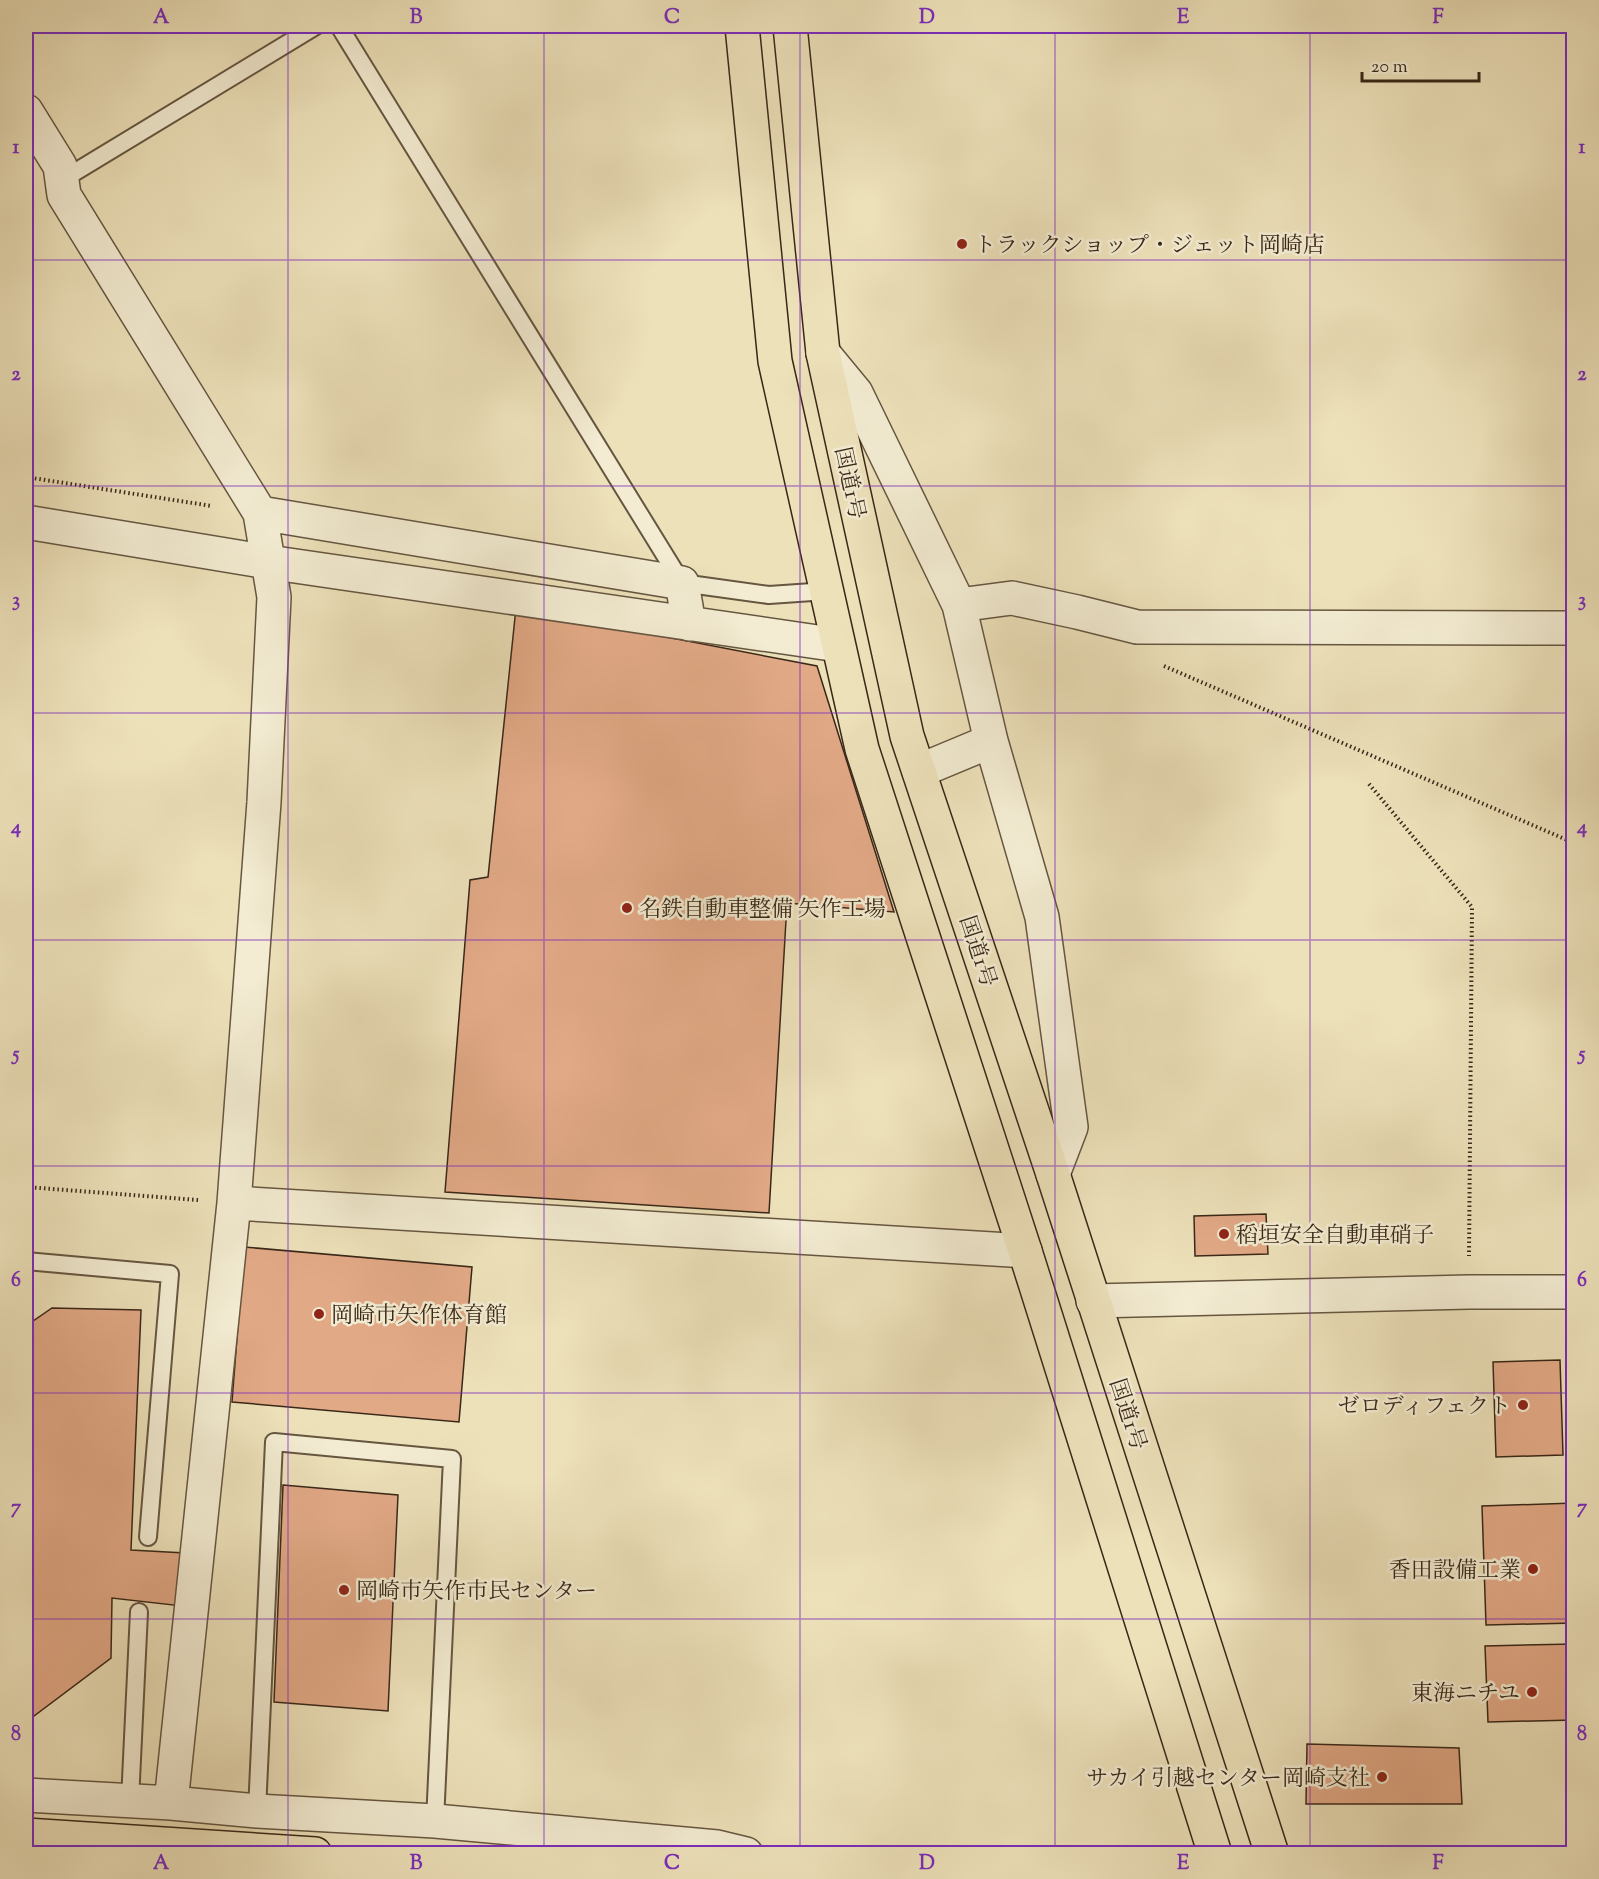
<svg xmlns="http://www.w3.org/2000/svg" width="1599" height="1879" viewBox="0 0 1599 1879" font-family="'Sorts Mill Goudy','Noto Serif JP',serif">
  <rect width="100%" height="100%" fill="#ede1ba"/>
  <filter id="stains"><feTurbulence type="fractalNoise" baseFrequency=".00333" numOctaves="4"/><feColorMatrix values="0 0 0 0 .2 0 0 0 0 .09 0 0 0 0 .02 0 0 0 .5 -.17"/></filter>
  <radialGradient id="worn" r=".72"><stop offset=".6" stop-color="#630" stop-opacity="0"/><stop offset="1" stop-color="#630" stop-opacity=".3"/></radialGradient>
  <path fill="#e2a986" stroke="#392718" stroke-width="1.5" d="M516,608L817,666L894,912L787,903L769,1213L445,1192L470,880L488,877Z
    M1266,1214L1268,1254L1195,1256L1194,1216Z
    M244,1247L472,1267L459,1422L232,1402Z
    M52,1308L141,1310L131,1550L185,1553L182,1606L112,1598L111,1658L26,1722V1542L29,1498L26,1495V1326Z
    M1560,1360L1563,1455L1496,1457L1493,1362Z
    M283,1485L398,1495L388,1711L274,1702Z
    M1574,1503V1623L1486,1625L1482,1506Z
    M1574,1644V1720L1488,1722L1485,1646Z
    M1307,1744L1459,1748L1462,1804H1306Z"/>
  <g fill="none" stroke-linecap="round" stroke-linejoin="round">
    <g stroke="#665640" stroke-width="20">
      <path id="lane" d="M339,26L682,583L769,595L827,591
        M62,180L316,26
        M26,1261L170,1274L148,1537
        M130,1801L139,1612
        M257,1811L274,1442L452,1459L435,1821"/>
    </g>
    <g stroke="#665640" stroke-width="36">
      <path id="street" d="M26,111L60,166L64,195L260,513L274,597L264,802L234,1203L171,1803L257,1811L435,1821L717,1847L746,1854
        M823,353L856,393L959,605L991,741L1042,917L1071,1127L1053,1174
        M260,513L682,583L689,624
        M26,522L268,562L838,645
        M959,605L1012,598L1077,612L1137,627L1574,628
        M919,771L991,741
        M234,1203L1025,1251
        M1093,1301L1469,1292H1574
        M26,1795L171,1803"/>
    </g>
    <g stroke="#392718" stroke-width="36">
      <path id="primary" d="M26,1835L315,1854"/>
    </g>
    <g stroke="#392718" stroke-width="36">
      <path id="highway" d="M742,26L775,361L862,749L1025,1251L1215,1854
        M790,26L823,353L907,736L1053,1174L1272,1854"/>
    </g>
    <path stroke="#392718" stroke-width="4" stroke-dasharray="1.5 3" stroke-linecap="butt" d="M26,477L212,506
      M1164,666L1574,843
      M1369,784L1472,907L1469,1256
      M26,1187L198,1200"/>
    <use href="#lane" stroke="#f3ecd2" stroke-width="16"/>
    <use href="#street" stroke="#f3ecd2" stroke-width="33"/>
    <use href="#primary" stroke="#ede1ba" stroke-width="33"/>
    <use href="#highway" stroke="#ede1ba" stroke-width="33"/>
  </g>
  <path fill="none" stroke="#7b2cbf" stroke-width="1.5" stroke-opacity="0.55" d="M288,26V1854M544,26V1854M800,26V1854M1055,26V1854M1310,26V1854M26,260H1574M26,486H1574M26,713H1574M26,940H1574M26,1166H1574M26,1393H1574M26,1619H1574"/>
  <g fill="#8f2418" stroke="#f3ecd2" stroke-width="2">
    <circle cx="962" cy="244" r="6"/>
    <circle cx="627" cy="908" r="6"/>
    <circle cx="1224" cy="1234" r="6"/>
    <circle cx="319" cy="1314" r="6"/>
    <circle cx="1523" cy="1405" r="6"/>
    <circle cx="1533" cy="1569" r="6"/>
    <circle cx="344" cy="1590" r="6"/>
    <circle cx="1532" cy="1692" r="6"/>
    <circle cx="1382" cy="1777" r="6"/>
  </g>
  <g text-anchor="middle" stroke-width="5" stroke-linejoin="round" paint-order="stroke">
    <g font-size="22" fill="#392718" stroke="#f3ecd2" text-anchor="start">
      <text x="974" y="252">トラックショップ・ジェット岡崎店</text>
      <text x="639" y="916">名鉄自動車整備 矢作工場</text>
      <text x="1236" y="1242">稻垣安全自動車硝子</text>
      <text x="331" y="1322">岡崎市矢作体育館</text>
      <text x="1511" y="1413" text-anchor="end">ゼロディフェクト</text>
      <text x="1521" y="1577" text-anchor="end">香田設備工業</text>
      <text x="356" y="1598">岡崎市矢作市民センター</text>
      <text x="1520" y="1700" text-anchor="end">東海ニチユ</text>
      <text x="1370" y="1785" text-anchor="end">サカイ引越センター岡崎支社</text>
    </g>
    <g font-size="22" fill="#392718" stroke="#f3ecd2">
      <text transform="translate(851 483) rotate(78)" y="8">国道1号</text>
      <text transform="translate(979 951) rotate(72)" y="8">国道1号</text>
      <text transform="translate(1129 1414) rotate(72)" y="8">国道1号</text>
    </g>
  </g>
  <rect width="1599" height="1879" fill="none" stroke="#ede1ba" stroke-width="66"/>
  <path d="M1362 72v9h117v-9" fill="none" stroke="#392718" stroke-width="3"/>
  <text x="1371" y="72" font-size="18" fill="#392718" stroke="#f3ecd2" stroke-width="4.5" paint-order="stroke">20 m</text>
  <rect x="33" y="33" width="1533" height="1813" fill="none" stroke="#7b2cbf" stroke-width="2"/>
  <g font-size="20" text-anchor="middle" font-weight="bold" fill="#7b2cbf">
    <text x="161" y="23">A</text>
    <text x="416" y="23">B</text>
    <text x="672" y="23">C</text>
    <text x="927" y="23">D</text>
    <text x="1183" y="23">E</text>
    <text x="1438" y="23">F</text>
    <text x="16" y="153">1</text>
    <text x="1582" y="153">1</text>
    <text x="16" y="380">2</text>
    <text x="1582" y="380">2</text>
    <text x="16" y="606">3</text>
    <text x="1582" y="606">3</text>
    <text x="16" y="833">4</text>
    <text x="1582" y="833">4</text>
    <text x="16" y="1060">5</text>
    <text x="1582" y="1060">5</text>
    <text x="16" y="1286">6</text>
    <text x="1582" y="1286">6</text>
    <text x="16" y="1513">7</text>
    <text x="1582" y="1513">7</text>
    <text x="16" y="1740">8</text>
    <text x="1582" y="1740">8</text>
    <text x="161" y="1869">A</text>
    <text x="416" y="1869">B</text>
    <text x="672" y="1869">C</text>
    <text x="927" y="1869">D</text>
    <text x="1183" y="1869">E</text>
    <text x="1438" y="1869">F</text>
  </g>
  <rect width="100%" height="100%" filter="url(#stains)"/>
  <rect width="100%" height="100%" fill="url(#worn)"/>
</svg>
